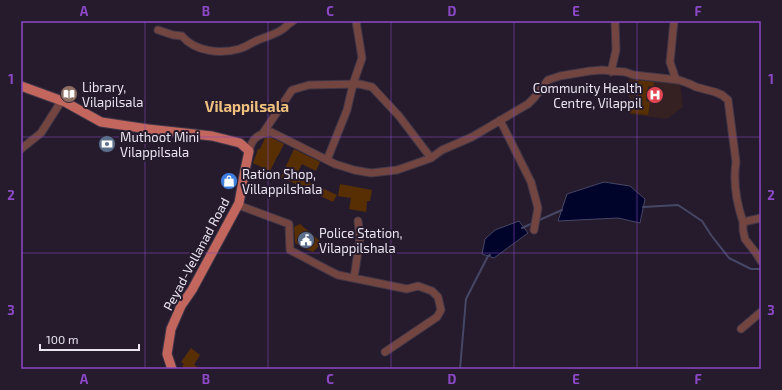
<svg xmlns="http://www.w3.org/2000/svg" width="782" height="390" viewBox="0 0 782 390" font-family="'Exo 2',sans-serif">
  <rect width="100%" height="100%" fill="#251b2d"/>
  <path fill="#352121" d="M629,75L680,82L683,107L667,119L629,114Z"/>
  <path fill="#00042a" stroke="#464765" d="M604,182L630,186L645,199L640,223L618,218L558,221L567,194Z
    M519,221L528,233L494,258L482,254L485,239L495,230Z"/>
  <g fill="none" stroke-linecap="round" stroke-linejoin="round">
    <path stroke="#464765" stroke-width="2" d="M643,207L678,205L702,221L711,235L729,258L751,269H760
      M537,221L562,210
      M522,228L533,223
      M460,369L466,299L488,256L490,255"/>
  </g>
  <path fill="#582f03" d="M635,80L654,82L653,87L648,86L646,101L650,102L648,115L630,113V99L638,100L640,86L634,85Z
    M270,137L284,144L278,156V155L270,171L253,163L258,149H260L265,138Z
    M294,149L320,162L316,171L302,164L296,176L337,195L333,202L281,177Z
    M340,184L372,190L370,201H367L366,212L349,209L351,198L338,196Z
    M300,224L322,243L313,252L300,247L301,245L296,244L295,242L294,227Z
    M191,348L200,355L194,365L201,369H186L182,366L184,364L181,362Z"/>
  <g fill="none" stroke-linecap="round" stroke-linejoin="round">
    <g stroke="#413748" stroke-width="9">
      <path id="minor" d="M674,21L670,62L676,80
        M158,30L173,35L182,36C195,52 221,54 239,49C246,47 251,43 258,40C266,37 276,34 283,29C287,26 289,23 293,21
        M611,72L616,50L615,21
        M500,120L531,182L538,208L534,230
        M263,133L292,90L309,85L359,84L372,87L399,116L431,158
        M21,149L41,133L62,100
        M249,151C252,138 258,134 271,132L335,164L354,170L371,173L397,170L420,162L431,158L442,150L472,137L528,104L534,98L548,80L560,76L590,71L602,70L625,72L634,75L679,80L690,84L696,87L715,92L722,95L728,100L736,162C733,181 737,204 743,222L761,218
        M327,160L347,110L353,84L362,58L356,21
        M238,205L289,224L290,250L328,270L338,275L407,289L418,286L432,291L438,297L441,310L437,317L385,352
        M743,222V230L745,239L756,253L761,261
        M354,278L360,238L358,221
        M741,329L761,312"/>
    </g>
    <g stroke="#413748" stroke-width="11">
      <path id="major" d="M21,86L65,102L101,122L148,129L212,136L240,143L249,151L244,175L239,203L192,290L181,306L171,329L167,354L172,369"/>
    </g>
    <use href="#minor" stroke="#724540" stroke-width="7"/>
    <use href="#major" stroke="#c2665e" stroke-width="9"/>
  </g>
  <path fill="none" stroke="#8c48c6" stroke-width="1" stroke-opacity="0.55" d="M145,21V369M268,21V369M391,21V369M514,21V369M637,21V369M21,137H761M21,253H761"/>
  <defs>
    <g id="library-disc" transform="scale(0.9)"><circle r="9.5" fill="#8d6e63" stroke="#251b2d"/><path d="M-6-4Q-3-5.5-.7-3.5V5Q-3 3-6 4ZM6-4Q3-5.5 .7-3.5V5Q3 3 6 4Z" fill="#fff"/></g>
    <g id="hospital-disc" transform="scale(0.9)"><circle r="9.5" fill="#e0444e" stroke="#251b2d"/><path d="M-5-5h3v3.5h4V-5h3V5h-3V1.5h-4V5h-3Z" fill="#fff"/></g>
    <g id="bank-disc" transform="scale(0.9)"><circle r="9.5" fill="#5c6f8a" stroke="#251b2d"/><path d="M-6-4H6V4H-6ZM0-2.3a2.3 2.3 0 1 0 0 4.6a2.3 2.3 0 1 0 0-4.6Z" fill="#fff"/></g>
    <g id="shop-disc" transform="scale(0.9)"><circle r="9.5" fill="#3f7fe0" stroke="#251b2d"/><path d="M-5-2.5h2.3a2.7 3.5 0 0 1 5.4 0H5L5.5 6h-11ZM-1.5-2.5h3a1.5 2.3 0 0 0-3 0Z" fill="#fff"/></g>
    <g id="civic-disc" transform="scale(0.9)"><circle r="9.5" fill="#5c6f8a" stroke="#251b2d"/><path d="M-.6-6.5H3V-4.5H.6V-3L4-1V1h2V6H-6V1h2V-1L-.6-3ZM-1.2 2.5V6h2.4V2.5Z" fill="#fff"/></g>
  </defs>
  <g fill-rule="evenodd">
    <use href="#library-disc" x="69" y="94"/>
    <use href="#hospital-disc" x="655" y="95"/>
    <use href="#bank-disc" x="107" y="144"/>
    <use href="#shop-disc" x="229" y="181"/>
    <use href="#civic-disc" x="306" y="240"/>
  </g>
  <g text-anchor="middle" stroke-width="4" stroke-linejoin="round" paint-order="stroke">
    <g font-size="13" fill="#eae4f0" stroke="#251b2d" text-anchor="start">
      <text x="82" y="92">Library,<tspan x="82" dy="15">Vilapilsala</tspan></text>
      <text x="642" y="93" text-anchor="end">Community Health<tspan x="642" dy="15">Centre, Vilappil</tspan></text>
      <text x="120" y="142">Muthoot Mini<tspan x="120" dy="15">Vilappilsala</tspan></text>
      <text x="242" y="179">Ration Shop,<tspan x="242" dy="15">Villappilshala</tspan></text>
      <text x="319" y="238">Police Station,<tspan x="319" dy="15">Vilappilshala</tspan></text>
    </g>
    <g font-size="13" fill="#eae4f0" stroke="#251b2d">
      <text transform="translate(196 254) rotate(-62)" y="5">Peyad-Vellanad Road</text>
    </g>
    <g font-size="15" font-weight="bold" fill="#f0c17e" stroke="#251b2d">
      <text x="247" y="112">Vilappilsala</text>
    </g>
  </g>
  <rect width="782" height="390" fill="none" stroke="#251b2d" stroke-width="44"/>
  <path d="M40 344v6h99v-6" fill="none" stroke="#eae4f0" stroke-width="2"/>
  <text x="46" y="344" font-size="12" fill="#eae4f0" stroke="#251b2d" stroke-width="3" paint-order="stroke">100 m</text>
  <rect x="22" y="22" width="738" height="346" fill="none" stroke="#8c48c6" stroke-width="1.5"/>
  <g font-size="13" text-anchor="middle" font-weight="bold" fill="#8c48c6">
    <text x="84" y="16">A</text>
    <text x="206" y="16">B</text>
    <text x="330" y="16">C</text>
    <text x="452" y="16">D</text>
    <text x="576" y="16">E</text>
    <text x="698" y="16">F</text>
    <text x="11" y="84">1</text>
    <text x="771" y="84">1</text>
    <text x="11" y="200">2</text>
    <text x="771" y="200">2</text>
    <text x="11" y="315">3</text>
    <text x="771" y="315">3</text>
    <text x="84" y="384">A</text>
    <text x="206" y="384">B</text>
    <text x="330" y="384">C</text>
    <text x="452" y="384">D</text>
    <text x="576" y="384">E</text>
    <text x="698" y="384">F</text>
  </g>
</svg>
